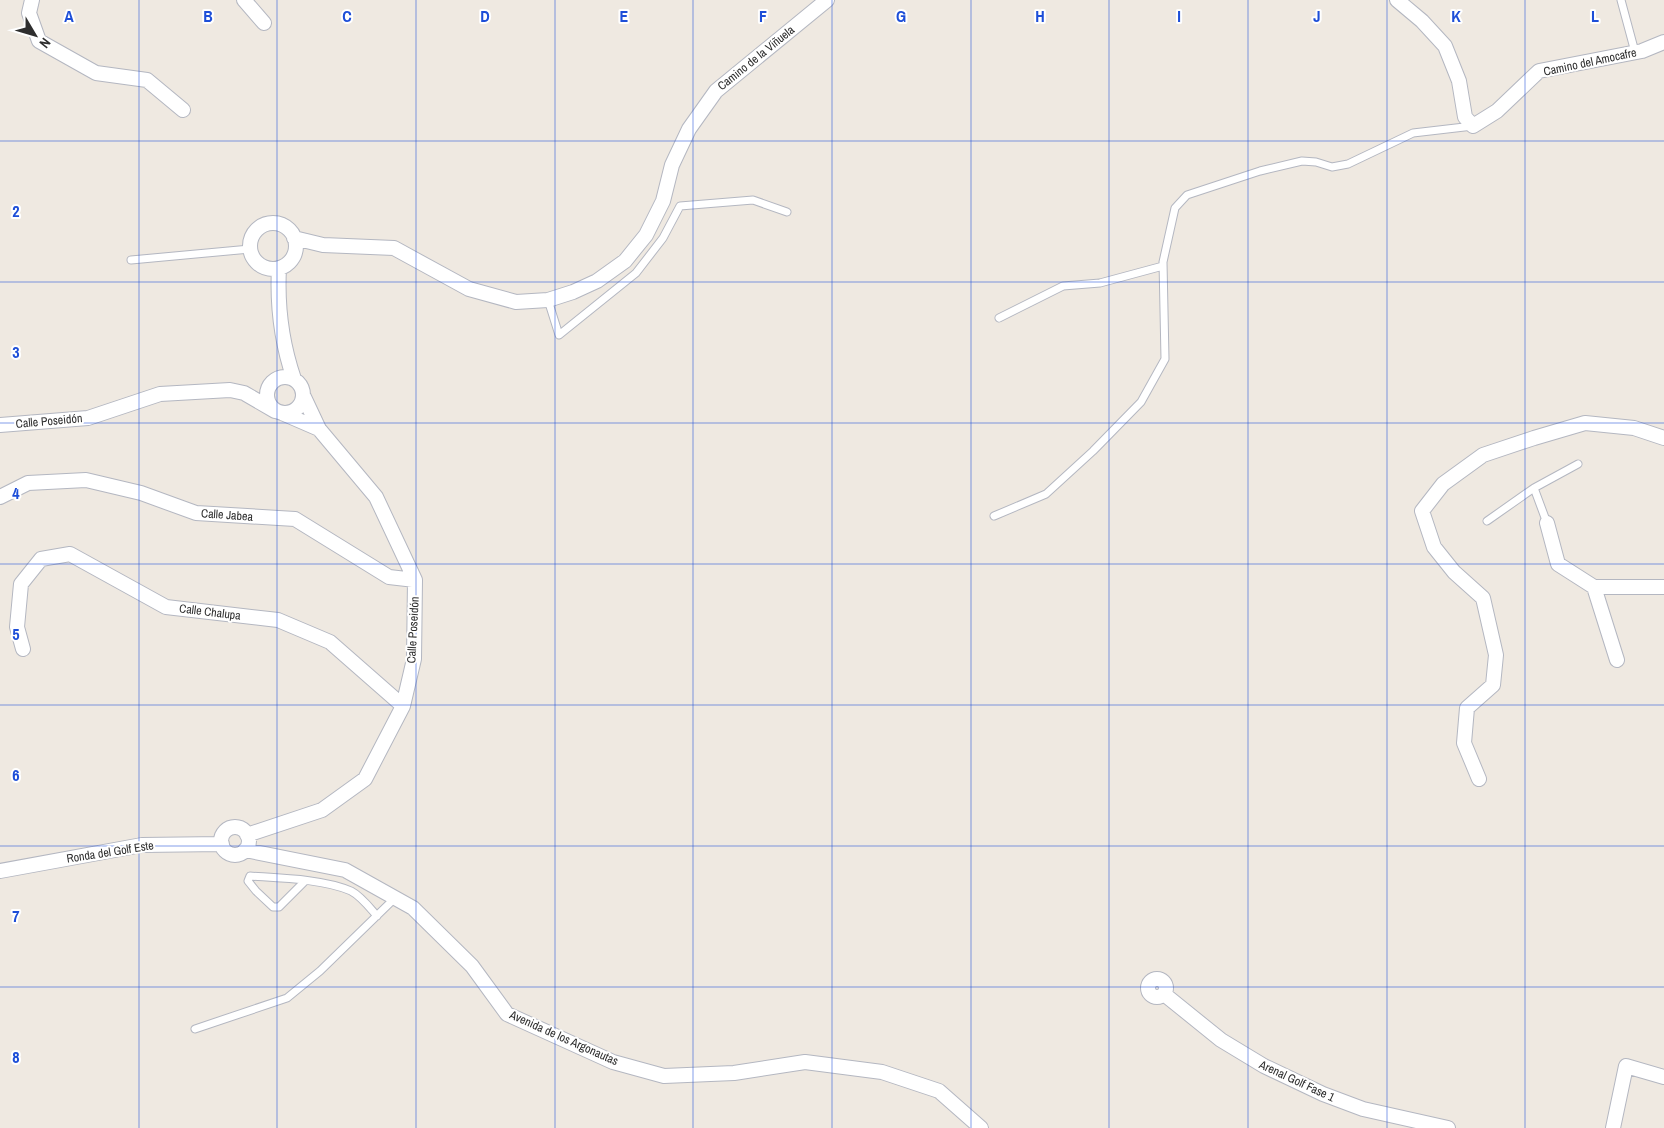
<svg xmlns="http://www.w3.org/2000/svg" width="1664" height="1128" viewBox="0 0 1664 1128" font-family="'Archivo Narrow',sans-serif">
  <rect width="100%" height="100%" fill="#efe9e1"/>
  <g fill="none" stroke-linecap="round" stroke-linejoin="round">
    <g stroke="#b4b7c1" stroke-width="9">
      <path id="lane" d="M1621,0L1635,52
        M131,260L250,249
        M548,300L559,335L636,273L663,238L680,206L753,200L787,212
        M999,318L1063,286L1100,283L1163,266
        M1534,488L1547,523
        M994,516L1046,494L1093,451L1141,402L1165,359L1163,262L1175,208L1187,195L1260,171L1302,161L1316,162L1332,167L1348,164L1413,133L1473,126
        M1487,521L1534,488L1578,464
        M305,881L279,907H273L256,891L248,881L250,876C279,878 324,879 351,891C361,896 370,908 377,916
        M195,1029L287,998L320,971L395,898"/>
    </g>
    <g stroke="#b4b7c1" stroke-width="16">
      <path id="street" d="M32,0L29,13L39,41L96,73L147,80L183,110
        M244,0L264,23
        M1397,0L1422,21L1445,46L1459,81L1465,117L1473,126L1497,111L1539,71L1642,51L1664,42
        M250 246a23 23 0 1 1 46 0a23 23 0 1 1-46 0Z
        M294,238L323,245L394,248L469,289L516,302L548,300L573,292L597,281L625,261L646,235L663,201L672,165L689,129L716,91L827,0
        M279,268C277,305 282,344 294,379
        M267 395a18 18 0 1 1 36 0a18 18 0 1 1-36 0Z
        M282,413L319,429
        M0,425L88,418L160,394L230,390L244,393L275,411
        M0,497L28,483L86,480L141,493L196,513L295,519L389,577L415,580
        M1547,523L1558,564L1594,587H1664
        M1594,587L1617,660
        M23,649L17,627L21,584L41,559L70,554L166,607L278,620L330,642L403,706
        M1479,779L1464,743L1467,708L1493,685L1496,655L1483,598L1454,572L1434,547L1422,511L1443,484L1483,455L1534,438L1585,423L1634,428L1664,438
        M221 841a14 14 0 1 1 28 0a14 14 0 1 1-28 0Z
        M247,835L322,810L365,779L403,706L414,659L415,580L376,497L319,429L303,395
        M245,850L345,870L413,908L472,966L507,1014L613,1062L664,1076L734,1073L805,1062L882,1072L939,1091L981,1128
        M0,871L142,845L222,844
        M1148 988a9 9 0 1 1 18 0a9 9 0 1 1-18 0Z
        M1164,994L1221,1040L1264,1066L1323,1094L1363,1109L1448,1128
        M1613,1128L1626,1066L1664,1077"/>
    </g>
    <use href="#lane" stroke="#fff" stroke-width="7"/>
    <use href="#street" stroke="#fff" stroke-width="14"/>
  </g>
  <path fill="none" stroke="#1d4ed8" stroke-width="1" stroke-opacity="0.55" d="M139,0V1128M277,0V1128M416,0V1128M555,0V1128M693,0V1128M832,0V1128M971,0V1128M1109,0V1128M1248,0V1128M1387,0V1128M1525,0V1128M0,141H1664M0,282H1664M0,423H1664M0,564H1664M0,705H1664M0,846H1664M0,987H1664"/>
  <g text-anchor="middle" stroke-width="4" stroke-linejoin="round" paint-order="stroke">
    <g font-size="12" fill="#2e2e2e" stroke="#fff">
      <text transform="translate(756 58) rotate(-39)" y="4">Camino de la Viñuela</text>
      <text transform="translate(1590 62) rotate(-12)" y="4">Camino del Amocafre</text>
      <text transform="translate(49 421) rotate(-5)" y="4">Calle Poseidón</text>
      <text transform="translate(227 515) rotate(4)" y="4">Calle Jabea</text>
      <text transform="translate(210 612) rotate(7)" y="4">Calle Chalupa</text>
      <text transform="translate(413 630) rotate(-87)" y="4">Calle Poseidón</text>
      <text transform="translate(110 852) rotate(-9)" y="4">Ronda del Golf Este</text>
      <text transform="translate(564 1038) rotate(24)" y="4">Avenida de los Argonautas</text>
      <text transform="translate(1297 1081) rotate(25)" y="4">Arenal Golf Fase 1</text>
    </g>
  </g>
  <g font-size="16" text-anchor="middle" font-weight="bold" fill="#1d4ed8" stroke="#fff" stroke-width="4" stroke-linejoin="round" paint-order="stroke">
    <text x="69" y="22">A</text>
    <text x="208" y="22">B</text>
    <text x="347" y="22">C</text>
    <text x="485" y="22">D</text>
    <text x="624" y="22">E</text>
    <text x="763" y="22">F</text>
    <text x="901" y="22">G</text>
    <text x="1040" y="22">H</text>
    <text x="1179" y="22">I</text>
    <text x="1317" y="22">J</text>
    <text x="1456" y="22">K</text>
    <text x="1595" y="22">L</text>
    <text x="16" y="217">2</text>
    <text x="16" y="358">3</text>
    <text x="16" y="499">4</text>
    <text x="16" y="640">5</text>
    <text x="16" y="781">6</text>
    <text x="16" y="922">7</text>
    <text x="16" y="1063">8</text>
  </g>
  <g transform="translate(35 35) rotate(128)" stroke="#ffffff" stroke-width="4" paint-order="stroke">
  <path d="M0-4L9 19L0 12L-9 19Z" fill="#2e2e2e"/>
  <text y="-8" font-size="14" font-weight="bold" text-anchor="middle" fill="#2e2e2e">N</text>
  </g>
</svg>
